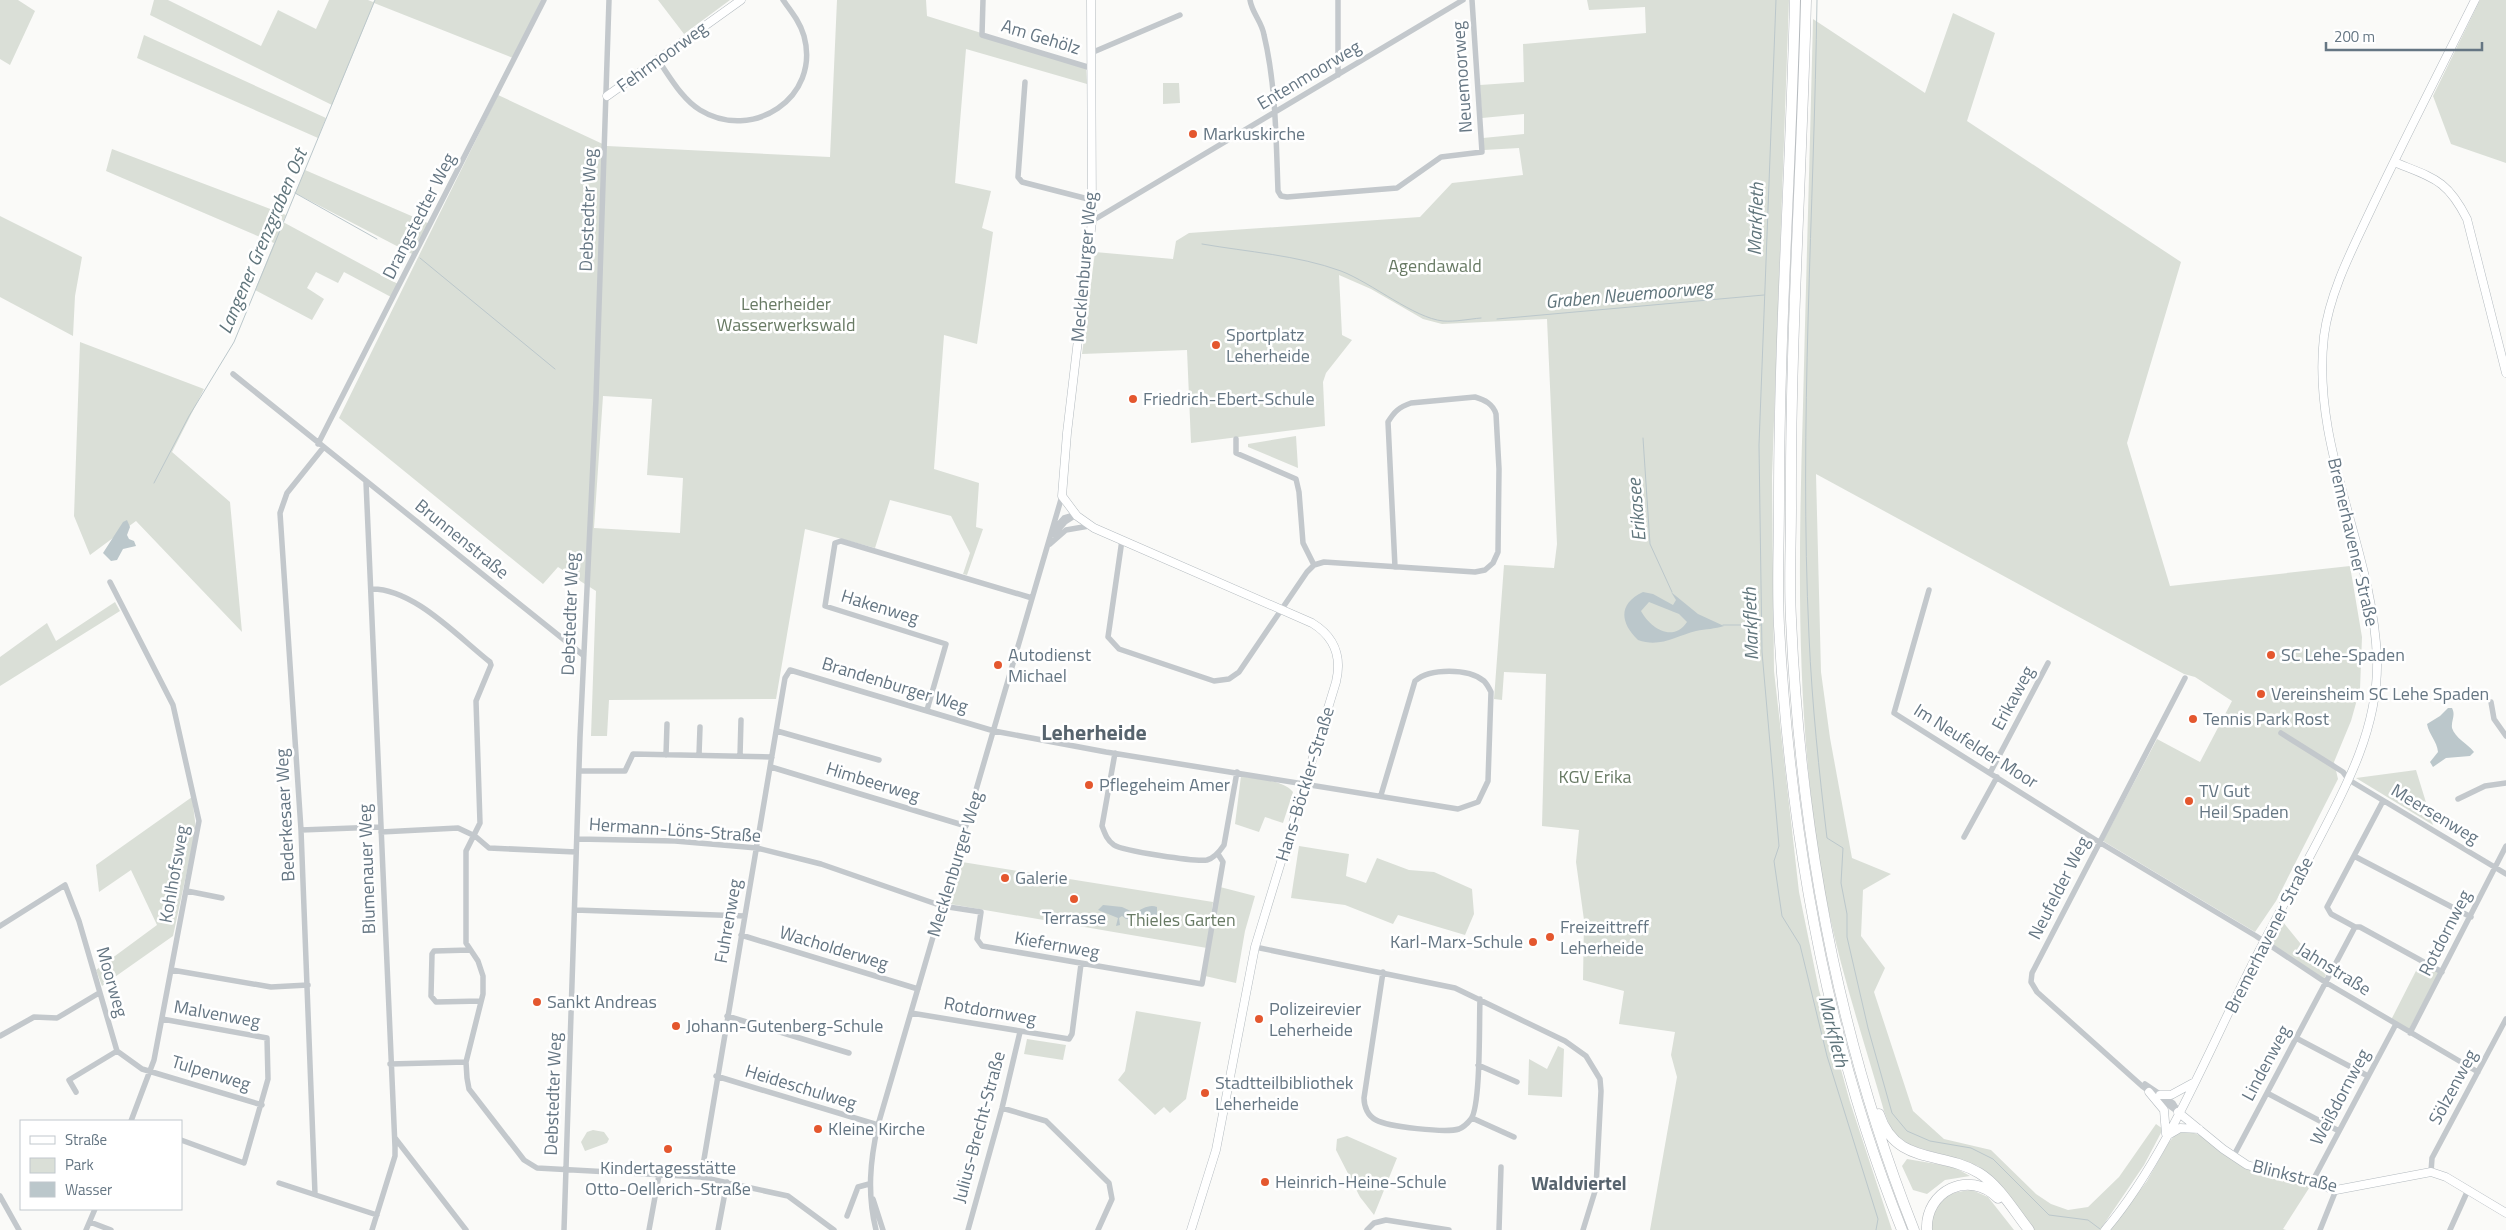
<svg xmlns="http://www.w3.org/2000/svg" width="2506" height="1230" viewBox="0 0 2506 1230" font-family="'Titillium Web',sans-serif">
  <rect width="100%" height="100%" fill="#fafaf8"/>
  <path fill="#dadfd7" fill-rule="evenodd" d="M0,0H18L35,11L10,65L0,59Z
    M154,0H168L261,46L278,10L316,29L329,0H368L373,2L375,0H541L513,58L374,3L332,105L150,15Z
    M658,0H730L684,34Z
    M837,0H926L927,16L1086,66L1087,84L966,49L955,183L991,191L982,228L993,232L977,344L944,335L934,469L979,483L976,527L983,529L967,575L963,574L970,553L951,516L890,500L875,548L805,529L776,699L609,700L607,736H591L596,591L558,567L543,584L339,418L498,95L607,146L830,157ZM603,396L652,399L647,475L683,478L680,533L594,528Z
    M1587,0H1789L1772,477L1774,671L1799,892L1819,990L1850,1102L1892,1230H1650L1677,1077L1671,1055L1675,1032L1619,1024L1624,991L1583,980L1584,920L1576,862L1579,830L1542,826L1546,674L1504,672L1502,700L1494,699L1504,565L1554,568L1557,544L1547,319L1442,324L1423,319L1371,289L1339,275L1342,335L1352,340L1326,373L1323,382L1325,426L1191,443L1187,350L1082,354L1095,252L1173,259L1176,241L1189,233L1420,217L1452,183L1523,175L1519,148L1484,150L1483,138L1524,134V114L1482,118L1480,85L1524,82L1523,44L1646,33L1645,7L1589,10Z
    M2480,0H2506V163L2451,144L2433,96Z
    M1953,13L1995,33L1967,121L2181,262L2127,443L2170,586L2350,566L2362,637L2360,689L2351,721L2334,762L2338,779L2276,901L2255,932L2103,841L2157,739L2200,762L2232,701L2195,677L2184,674L1816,474L1821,672L1830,738L1852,858L1891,874L1863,890L1861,936L1885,968L1874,992L1913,1111L1944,1139L1991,1150L2036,1194L2051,1204L2068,1210L2088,1207L2119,1177L2156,1124L2163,1129L2144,1165L2100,1230H2032L1990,1175L1978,1166L1963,1161L1910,1145L1892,1132L1884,1111C1865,1044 1842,976 1828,908C1795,743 1798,573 1803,406C1806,277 1810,148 1813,19L1925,93Z
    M144,35L326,118L318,138L137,58Z
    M1163,83H1179L1180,103L1163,104Z
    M112,149L286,215L283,222L398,284L391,297L344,272L338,283L316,272L307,288L324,299L312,320L255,290L274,243L106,171Z
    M305,170L430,224L414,255L295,193Z
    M0,216L82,257L75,296L73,336L0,297Z
    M80,342L204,389L172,452L230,502L242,632L136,521L90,555L74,516Z
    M1296,436L1298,468L1248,447V444Z
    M115,602L120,611L0,686V657L47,623L56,641Z
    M2416,770L2433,825L2356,778Z
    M1241,776C1256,779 1284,780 1293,792L1283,823L1265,817L1259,832L1235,824Z
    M192,797L196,829L173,936L102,986L96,970L157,925L131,870L99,892L96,865Z
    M1299,846L1349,854L1346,876L1366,883L1377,858L1409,870L1434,872L1472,889L1474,914L1465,935L1398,915L1393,924L1345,905L1291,898Z
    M962,862L1213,902L1207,948L950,904Z
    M1220,887L1255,896L1245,931L1236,983L1205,976Z
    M2283,922L2326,975L2324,979L2270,943Z
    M2420,963L2439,972L2409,1030L2391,1020Z
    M1136,1011L1201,1022L1186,1099L1170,1113L1164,1107L1155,1115L1118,1080L1125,1071Z
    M1027,1039L1066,1045L1063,1060L1024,1054Z
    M1558,1046L1564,1049L1562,1097L1528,1095L1529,1059L1547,1069Z
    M593,1130L604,1132L609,1139L607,1143L585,1151L581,1142L587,1132Z
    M2186,1130L2207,1138L2239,1163L2311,1185L2283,1229L2286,1230H2110L2147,1181L2169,1142L2177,1133Z
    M1347,1136L1397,1158L1374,1215L1360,1197L1336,1150L1337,1139Z
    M1907,1159L1954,1167L1970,1176L1945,1180L1927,1194L1913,1190L1902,1166Z
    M1972,1190L1988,1197L2014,1230H1930C1935,1202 1943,1192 1972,1190Z"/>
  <path fill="#bbc7cb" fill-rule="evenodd" d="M127,520L130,527L127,535L129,539L134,541L136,546L123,549L117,560L111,561L103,553L123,522Z
    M1643,592L1653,594L1673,605L1676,600L1671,592L1698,614L1724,626C1715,629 1706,629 1696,631C1676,636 1660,648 1638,640C1619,622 1619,603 1643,592ZM1649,602L1679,614L1687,622C1673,643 1650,628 1641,611Z
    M2448,708H2452C2456,716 2451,720 2452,728C2455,738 2468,744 2474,752L2470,756L2446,758L2433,767L2430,762L2438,752C2437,741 2429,735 2427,724L2440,716Z
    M1103,905L1122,907L1135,913C1142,909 1149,904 1157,907V917L1126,919L1122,916L1119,918L1120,925L1116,926L1118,918L1098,910Z"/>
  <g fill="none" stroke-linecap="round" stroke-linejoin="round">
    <path stroke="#bbc7cb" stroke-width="1" d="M1776,0L1759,445L1762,652L1779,846L1774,861L1782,916L1800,945L1827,1056L1878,1219L1876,1230
      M1817,0C1814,212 1799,424 1809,636C1812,704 1819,771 1827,838L1843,848L1841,883L1847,914V937L1868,1028L1892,1113L1907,1131L1930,1141L1971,1148L1993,1159L2049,1215L2088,1220L2100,1229
      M295,193L377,239
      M1202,244C1248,252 1297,255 1341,271C1372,283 1414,318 1443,321C1455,322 1469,319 1481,318
      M420,258L555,369
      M1497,319L1764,295
      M1643,438L1650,544L1672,592
      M154,483L189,416L234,342L375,0
      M1723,625H1761"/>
    <g stroke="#b3babf" stroke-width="9">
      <path id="secondary" d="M1091,0L1092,221L1067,433L1062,496L1077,516L1094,528L1312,623C1335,637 1342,657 1336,682L1255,947L1216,1150L1191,1230
        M607,96L741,0
        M2394,162C2433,178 2447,179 2467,219L2506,373
        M2149,1092L2164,1110L2166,1134
        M2160,1095H2171L2193,1083
        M2178,1112L2223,1149L2247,1165L2336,1190L2431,1172L2446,1177L2506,1213
        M2168,1135L2180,1128L2199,1129
        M2105,1230C2163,1162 2205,1059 2245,979C2266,936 2289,895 2311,854C2343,793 2379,730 2377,659C2373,549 2311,448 2324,336C2330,290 2354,246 2373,205C2406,136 2441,68 2475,0"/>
    </g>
    <g stroke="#b4b9bd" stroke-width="11">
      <path id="highway" d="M1795,0C1791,167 1779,333 1779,500C1779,542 1777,584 1779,626C1790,831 1825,1038 1902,1230
        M1806,0C1802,169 1790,338 1791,507C1791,544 1789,582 1791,619C1800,828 1837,1036 1914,1230
        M1879,1114C1896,1166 1941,1150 1979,1173C1999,1185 2014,1211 2029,1230
        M1927,1230C1925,1191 1969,1169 1998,1198"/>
    </g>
    <path stroke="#c3c8cc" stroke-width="5.5" d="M983,0L982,35L1091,68
      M1250,0C1252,13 1262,22 1264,35C1276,85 1276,139 1278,191L1281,196L1287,197L1397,188L1441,157L1482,152L1472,0
      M1091,53L1180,15
      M658,60C670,77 682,99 700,110C752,142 821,98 804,36C800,22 791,11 783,0
      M1338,75V0
      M1025,82L1018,177L1022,182L1092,200
      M1092,221L1463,0
      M233,374L583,655
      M1236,439V453L1296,479L1299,492L1303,543L1314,565
      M318,444L544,0
      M366,482L395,1147V1156L372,1230
      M1054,529L1064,518L1074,515
      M1054,535L1065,522L1076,515
      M1122,540L1108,637L1119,649L1214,681L1229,679L1239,672L1307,572L1314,565L1324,562L1475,572L1485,570L1493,563L1498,552L1499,469L1496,414C1493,404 1485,400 1475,397L1411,403C1399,407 1394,412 1388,422L1395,567
      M1050,544L1066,530L1089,526
      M110,582L173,705L199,821L154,1060L131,1121
      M371,589C413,588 457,636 490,662L491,665L476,701L480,823L466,851V943L478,961L483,976V994L466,1062L467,1078L469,1089L524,1160L537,1168L701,1177L788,1196L834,1230
      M1929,590L1894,713L2099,842L2256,936L2325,982L2478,1072
      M2491,702L2494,719L2506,736
      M927,710L946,644L825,606L835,543L841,541L1032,598
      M777,731L879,760
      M2281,733L2343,772L2349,780L2506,874
      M1115,753L1102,826C1105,834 1107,840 1114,845C1123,851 1196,862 1207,860C1214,858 1220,851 1224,845L1237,772
      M666,755L667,724
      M699,755L700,727
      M740,756L741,720
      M771,767L966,826
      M579,771H625L633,754L772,757
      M1990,773L2048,663
      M2458,799L2485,786L2506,783
      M301,830L380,827
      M381,832L458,828L475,836L489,848L576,852
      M1964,837L1997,777
      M577,839L675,841L757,848L821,864L942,906L981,912L977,939L982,946L1202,984L1223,862L1218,854
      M2354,856L2471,917
      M187,891L222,898
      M575,910L745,916
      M0,926L65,885L79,921L117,1051L142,1069L262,1105
      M2355,927H2360L2442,972
      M741,935L918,989
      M1255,947L1455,988L1565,1041L1586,1056L1600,1079L1601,1091L1596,1188L1583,1230
      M470,950L434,951L432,954L431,996L436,1002L481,1001
      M172,970L271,987L308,985
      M1383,972L1364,1098C1364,1107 1368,1116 1376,1120C1388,1127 1446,1133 1459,1129C1464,1127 1467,1124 1471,1119C1481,1105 1479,1021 1480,999
      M911,1013L1069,1039L1072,1034L1081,964
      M727,1016L849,1053
      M162,1019L267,1038L268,1079L244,1163L181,1140
      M2410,1033L2506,846
      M0,1036L34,1017L57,1018L99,993
      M2296,1038L2368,1076
      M390,1064L466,1062
      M1478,1065L1517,1082
      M716,1076L878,1125
      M2145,1084L2173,1103L2178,1111
      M76,1092L69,1080L117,1051
      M2267,1093L2339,1131
      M1002,1108L1046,1121L1109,1183L1112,1199L1098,1230
      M2178,1112L2142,1086L2037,992L2031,982L2032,973L2185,678
      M1472,1118L1514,1137
      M395,1138L466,1230
      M2233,1157L2355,927L2331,914L2327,907L2383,801
      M2431,1172L2432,1158L2506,1019
      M701,1177L785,678L790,670L994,731L1106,752L1458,809L1478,802L1488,781L1491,692C1489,688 1487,684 1484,681C1468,668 1430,668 1415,681L1381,795
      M279,1183L377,1215
      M2311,1184L2396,1024
      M315,1194L301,830L280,513L287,493L323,448
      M0,1196L19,1230
      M873,1199L883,1230
      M847,1216L858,1187L869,1184
      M90,1222L111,1230
      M86,1230L95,1209
      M564,1230L580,737L596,399L609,0
      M649,1230L659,1175
      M718,1230L727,1182
      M876,1230C867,1194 870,1161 878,1125L1062,496
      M968,1230L1002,1108L1020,1032
      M1367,1230L1374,1223L1386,1220L1449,1230
      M1499,1230L1501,1167
      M2320,1230L2336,1190
      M2450,1230L2468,1190"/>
    <use href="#secondary" stroke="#fff" stroke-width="8"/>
    <use href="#highway" stroke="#fff" stroke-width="10"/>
  </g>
  <g fill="#e4572e" stroke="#fff" stroke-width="2">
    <circle cx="1193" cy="134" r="5"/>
    <circle cx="1216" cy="345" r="5"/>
    <circle cx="1133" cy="399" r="5"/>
    <circle cx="2271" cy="655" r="5"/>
    <circle cx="998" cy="665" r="5"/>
    <circle cx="2261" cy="694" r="5"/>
    <circle cx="2193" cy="719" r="5"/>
    <circle cx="1089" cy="785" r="5"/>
    <circle cx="2189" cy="801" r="5"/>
    <circle cx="1005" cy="878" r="5"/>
    <circle cx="1074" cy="899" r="5"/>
    <circle cx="1550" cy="937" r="5"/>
    <circle cx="1533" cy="942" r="5"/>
    <circle cx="537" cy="1002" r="5"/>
    <circle cx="1259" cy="1019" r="5"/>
    <circle cx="676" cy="1026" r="5"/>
    <circle cx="1205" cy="1093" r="5"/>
    <circle cx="818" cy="1129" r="5"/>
    <circle cx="668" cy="1149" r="5"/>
    <circle cx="1265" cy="1182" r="5"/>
  </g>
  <g text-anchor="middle" stroke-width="5" stroke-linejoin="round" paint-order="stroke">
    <g font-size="18" fill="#657683" stroke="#fff">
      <text transform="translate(1041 37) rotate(17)" y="6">Am Gehölz</text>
      <text transform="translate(662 57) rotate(-36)" y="6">Fehrmoorweg</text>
      <text transform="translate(1309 75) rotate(-31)" y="6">Entenmoorweg</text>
      <text transform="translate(1462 77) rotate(-94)" y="6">Neuemoorweg</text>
      <text transform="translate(588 210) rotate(-88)" y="6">Debstedter Weg</text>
      <text transform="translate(419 216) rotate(-63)" y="6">Drangstedter Weg</text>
      <text transform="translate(1084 267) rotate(-85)" y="6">Mecklenburger Weg</text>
      <text transform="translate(462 539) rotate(39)" y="6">Brunnenstraße</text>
      <text transform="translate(2353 542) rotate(77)" y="6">Bremerhavener Straße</text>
      <text transform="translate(880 607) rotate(17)" y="6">Hakenweg</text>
      <text transform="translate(570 614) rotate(-88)" y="6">Debstedter Weg</text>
      <text transform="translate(895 685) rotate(17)" y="6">Brandenburger Weg</text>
      <text transform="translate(2013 698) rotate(-62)" y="6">Erikaweg</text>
      <text transform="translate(1976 746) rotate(32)" y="6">Im Neufelder Moor</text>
      <text transform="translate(873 782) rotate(17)" y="6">Himbeerweg</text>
      <text transform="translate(1305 784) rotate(-73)" y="6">Hans-Böckler-Straße</text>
      <text transform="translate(2435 814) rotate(31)" y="6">Meersenweg</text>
      <text transform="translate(285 815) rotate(-93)" y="6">Bederkesaer Weg</text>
      <text transform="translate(675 830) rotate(4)" y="6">Hermann-Löns-Straße</text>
      <text transform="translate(955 864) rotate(-73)" y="6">Mecklenburger Weg</text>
      <text transform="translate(367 869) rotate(-92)" y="6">Blumenauer Weg</text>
      <text transform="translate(174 874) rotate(-80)" y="6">Kohlhofsweg</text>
      <text transform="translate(2059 888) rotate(-63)" y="6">Neufelder Weg</text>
      <text transform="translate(728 921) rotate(-80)" y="6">Fuhrenweg</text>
      <text transform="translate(2445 933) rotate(-63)" y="6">Rotdornweg</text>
      <text transform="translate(2269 935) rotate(-63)" y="6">Bremerhavener Straße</text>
      <text transform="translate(1057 945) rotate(10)" y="6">Kiefernweg</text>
      <text transform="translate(834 948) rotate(17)" y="6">Wacholderweg</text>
      <text transform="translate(2334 969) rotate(32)" y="6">Jahnstraße</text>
      <text transform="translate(112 982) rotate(74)" y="6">Moorweg</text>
      <text transform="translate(990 1011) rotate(10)" y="6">Rotdornweg</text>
      <text transform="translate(217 1014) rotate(10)" y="6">Malvenweg</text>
      <text transform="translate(2266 1063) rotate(-62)" y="6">Lindenweg</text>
      <text transform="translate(211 1073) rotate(17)" y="6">Tulpenweg</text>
      <text transform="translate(801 1087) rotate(17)" y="6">Heideschulweg</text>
      <text transform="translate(2453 1087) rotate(-62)" y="6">Sölzenweg</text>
      <text transform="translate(553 1094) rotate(-88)" y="6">Debstedter Weg</text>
      <text transform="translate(2340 1097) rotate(-62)" y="6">Weißdornweg</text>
      <text transform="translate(979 1127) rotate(-75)" y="6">Julius-Brecht-Straße</text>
      <text transform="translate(2295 1176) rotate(14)" y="6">Blinkstraße</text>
    </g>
    <g font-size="18" fill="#657683" stroke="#fff" text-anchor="start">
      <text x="1203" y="140">Markuskirche</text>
      <text x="1226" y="341">Sportplatz<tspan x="1226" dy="21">Leherheide</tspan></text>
      <text x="1143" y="405">Friedrich-Ebert-Schule</text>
      <text x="1008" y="661">Autodienst<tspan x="1008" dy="21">Michael</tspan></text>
      <text x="2281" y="661">SC Lehe-Spaden</text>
      <text x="2271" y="700">Vereinsheim SC Lehe Spaden</text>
      <text x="2203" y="725">Tennis Park Rost</text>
      <text x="1099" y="791">Pflegeheim Amer</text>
      <text x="2199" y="797">TV Gut<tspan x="2199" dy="21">Heil Spaden</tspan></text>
      <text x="1015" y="884">Galerie</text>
      <text x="1074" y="924" text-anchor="middle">Terrasse</text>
      <text x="1560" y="933">Freizeittreff<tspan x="1560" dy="21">Leherheide</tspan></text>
      <text x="1523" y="948" text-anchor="end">Karl-Marx-Schule</text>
      <text x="547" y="1008">Sankt Andreas</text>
      <text x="1269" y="1015">Polizeirevier<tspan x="1269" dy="21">Leherheide</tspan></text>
      <text x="686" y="1032">Johann-Gutenberg-Schule</text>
      <text x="1215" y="1089">Stadtteilbibliothek<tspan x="1215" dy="21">Leherheide</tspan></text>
      <text x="828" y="1135">Kleine Kirche</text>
      <text x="668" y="1174" text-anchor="middle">Kindertagesstätte<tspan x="668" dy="21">Otto-Oellerich-Straße</tspan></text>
      <text x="1275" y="1188">Heinrich-Heine-Schule</text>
    </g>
    <g font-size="18" fill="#687a64" stroke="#fff">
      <text x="1435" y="272">Agendawald</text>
      <text x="786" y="310">Leherheider<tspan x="786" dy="21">Wasserwerkswald</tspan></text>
      <text x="1595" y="783">KGV Erika</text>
      <text x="1181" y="926">Thieles Garten</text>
    </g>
    <g font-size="19" font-style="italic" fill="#60757c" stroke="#fff">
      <text transform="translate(1755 219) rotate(-88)" y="7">Markfleth</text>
      <text transform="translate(262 241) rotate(-67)" y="7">Langener Grenzgraben Ost</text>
      <text transform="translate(1629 294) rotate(-5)" y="7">Graben Neuemoorweg</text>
      <text transform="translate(1636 510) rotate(-95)" y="7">Erikasee</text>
      <text transform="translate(1750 624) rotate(-92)" y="7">Markfleth</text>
      <text transform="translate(1834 1031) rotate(76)" y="7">Markfleth</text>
    </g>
    <g font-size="19" font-weight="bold" fill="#57646e" stroke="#fff">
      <text x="1579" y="1190">Waldviertel</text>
    </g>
    <g font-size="22" font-weight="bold" fill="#57646e" stroke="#fff">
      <text x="1094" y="740">Leherheide</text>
    </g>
  </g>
  <rect x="20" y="1120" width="162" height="90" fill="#ffffff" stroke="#c1c8cd"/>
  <rect x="30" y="1136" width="25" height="8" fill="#ffffff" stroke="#c1c8cd"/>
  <text x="65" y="1145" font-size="15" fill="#657683">Straße</text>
  <rect x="30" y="1158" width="25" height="15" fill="#dadfd7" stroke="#c1c8cd"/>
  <text x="65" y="1170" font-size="15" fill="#657683">Park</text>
  <rect x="30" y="1182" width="25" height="15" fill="#bbc7cb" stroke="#c1c8cd"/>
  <text x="65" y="1195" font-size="15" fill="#657683">Wasser</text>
  <path d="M2326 42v8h156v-8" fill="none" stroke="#657683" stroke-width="2.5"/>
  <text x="2334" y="42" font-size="15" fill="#657683" stroke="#ffffff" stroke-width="4" paint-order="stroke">200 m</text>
</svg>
